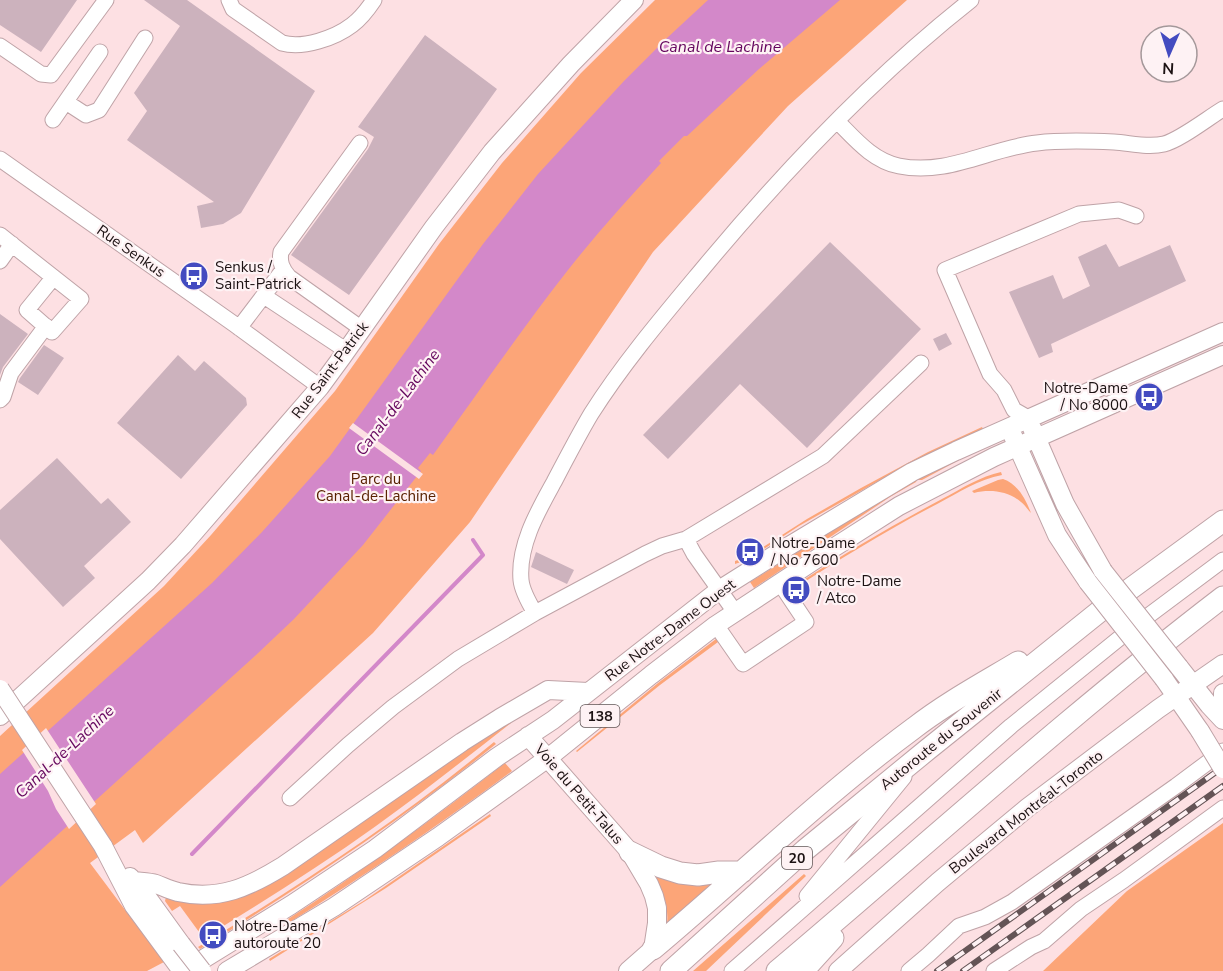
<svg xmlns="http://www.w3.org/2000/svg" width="1223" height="971" viewBox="0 0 1223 971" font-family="'Nunito Sans',sans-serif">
  <rect width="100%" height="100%" fill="#fde0e3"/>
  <path fill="#fca578" d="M655,0H907L788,106L653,252L470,522L373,633L143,843L135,830L90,863L164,962L147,971H0V736L164,586L211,535L335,391L439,244L502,163L581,73Z
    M982,427L983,429L882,479L799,526L747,560L735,564V561L749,556L807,519L861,488L928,452Z
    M960,456L961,459L922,480H917L916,482L890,497L754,588L750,582L901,487Z
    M1001,472L1002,475C979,479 958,493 939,503C889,529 842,558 795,588L794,586C842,555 891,526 942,499C961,489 981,476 1001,472Z
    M1003,479C1018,484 1026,500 1031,513C1028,510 1025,505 1021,502C1008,491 990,489 974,493L972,491L998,480Z
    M716,639L718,642L660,685L577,752L576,751L658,683Z
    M509,721L511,723C466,758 422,793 376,826C323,864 269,898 214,932L210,925L199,932L180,906L172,911L165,901L166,897L212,902L386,805Z
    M494,742L496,744C402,820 302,886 200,949L198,947C301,885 402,818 494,742Z
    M505,763L512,771C439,825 364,876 287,924L285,921C361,872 434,818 505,763Z
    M490,814L491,816L386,888L270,961L269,959L365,900Z
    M1223,823V971H1043L1127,891Z
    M651,872L719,880L667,924C669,904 662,888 651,872Z
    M804,874L806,876L706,971H693Z"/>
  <path fill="#d388c9" d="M708,0H840L759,69L687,136H684L659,161L661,163C629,198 597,233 568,270C521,330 478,393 433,455L430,453L418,468L421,471L363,545L294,619L256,655L0,887V774L212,583L262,532L330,456L483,244L538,174L624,81L667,38Z"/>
  <path fill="#fde0e3" d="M353,423L423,474L419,479L349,428Z
    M46,728L96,804L69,829L56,809L48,791L22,750Z"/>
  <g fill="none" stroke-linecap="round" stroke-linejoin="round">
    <path stroke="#d388c9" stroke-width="4" d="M192,854L483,555L473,540"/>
  </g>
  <path fill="#ccb2bd" d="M0,0H77L41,52L0,25Z
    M144,0H187L315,91L241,213L223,224L201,228L197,206L214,202L127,140L147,111L134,93L180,26Z
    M425,35L497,89L349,295L291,255L368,149L374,137L358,127Z
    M830,242L921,329L807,448L740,384L668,459L643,435Z
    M1106,244L1119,267L1170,245L1186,281L1051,344L1053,352L1039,358L1009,292L1053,275L1063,299L1090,286L1078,257Z
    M0,314L28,334L3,367L0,375Z
    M946,333L952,344L939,351L933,339Z
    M44,345L64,358L38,395L18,382L20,378Z
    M178,355L195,371L204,361L246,398L247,405L181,479L117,423Z
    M57,458L101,504L108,498L131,522L84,566L95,578L63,607L0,539V510Z
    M536,552L574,570L567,584L531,567Z"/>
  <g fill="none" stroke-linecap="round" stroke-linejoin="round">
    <g stroke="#bfa3a7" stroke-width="17">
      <path id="minor" d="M229,0L233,9L282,43C303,49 335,38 352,25C360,19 368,9 374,0
        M0,46L41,74L51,75L106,0
        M66,102L86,115L99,110L145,38
        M53,120L100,52
        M837,121C855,139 873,161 899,166C948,176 990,148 1037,143C1061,140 1090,141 1114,142C1130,143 1148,148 1164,144C1180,140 1208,118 1223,109
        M360,143L281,252C279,262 282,269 289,277L362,329
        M0,159L234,324L320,387
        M0,235L81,299L52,332L27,310L53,278
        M0,261L12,244
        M264,296L338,345L348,350
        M239,328L283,270
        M0,400L3,397L11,373L46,326
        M1028,418L1014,410L1004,390L990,374L945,270L1079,214L1119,210L1136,216
        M735,612L694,554L686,539L823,456L921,363
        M535,613C529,603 522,591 521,580C518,545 538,511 554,482C566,459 578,436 591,414C624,362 665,314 705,266C785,170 872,78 971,0
        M716,625L743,664L806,622L780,583
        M290,798L348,745L393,707L458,659L535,613L645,554L662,546L686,539
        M807,896L904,777
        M732,971L1011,726L1132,628L1223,560
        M909,971L928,955L959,926L985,917L1012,902L1176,786L1223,751
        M994,971L1031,947L1044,941L1081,909L1124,880L1223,808"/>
    </g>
    <g stroke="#bfa3a7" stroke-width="20">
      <path id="major" d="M1032,428L1065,504L1103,571
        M1013,436L1057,535L1072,558L1088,582
        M1179,667L1209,705L1223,720
        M1164,679L1200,731
        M1223,693V701
        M0,716L148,581L183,545L320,387L342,357L434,227L492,152L571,64L634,0
        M528,736L630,852L649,884L654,896L657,908V923L653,949L628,971
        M103,846L134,906L182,971
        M130,877L147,897L181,944
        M133,881C141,882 149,882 156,884C164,887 170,890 178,892C219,901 249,887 283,866L462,742L500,718L548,690L588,692
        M184,971L291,905L375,849L497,757L553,720L719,590L784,549L912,472L956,451L1223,332
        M227,971L334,907L438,837L548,758L651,675L716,625L830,550L899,506L994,457L1223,355
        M838,971L938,882L1027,808L1158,709L1223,664"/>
    </g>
    <g stroke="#bfa3a7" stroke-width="23">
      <path id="highway" d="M630,852L661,867L680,873L698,875L719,872H742
        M653,949C740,876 822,796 914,728C946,703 983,683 1018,662
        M671,971L805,850L927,750L1100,611L1223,521
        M777,971C925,846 1069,715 1223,597
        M803,971L833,938"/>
    </g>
    <use href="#minor" stroke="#fff" stroke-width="15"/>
    <use href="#major" stroke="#fff" stroke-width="18"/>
    <use href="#highway" stroke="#fff" stroke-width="21"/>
    <g stroke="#645456" stroke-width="6">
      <path id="rail" d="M937,971L1223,767
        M963,971L1223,786"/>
    </g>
    <use href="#rail" stroke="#fef2f4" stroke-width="4" stroke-dasharray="11" stroke-linecap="butt"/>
    <g stroke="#bfa3a7" stroke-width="20" stroke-linecap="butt">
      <path id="major-bridge" d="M1103,571L1179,667
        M1088,582L1164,679
        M0,689L103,846
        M1200,731L1223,769
        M181,944L202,971"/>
    </g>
    <use href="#major-bridge" stroke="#fff" stroke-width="18"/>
  </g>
  <defs>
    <g id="bus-disc" transform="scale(1.5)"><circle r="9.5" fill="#434bc0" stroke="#fef2f4"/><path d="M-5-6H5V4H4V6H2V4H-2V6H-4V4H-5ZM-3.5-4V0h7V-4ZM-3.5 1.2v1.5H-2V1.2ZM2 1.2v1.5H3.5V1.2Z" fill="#fff"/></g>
  </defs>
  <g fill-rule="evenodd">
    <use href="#bus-disc" x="194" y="276"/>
    <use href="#bus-disc" x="1149" y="397"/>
    <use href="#bus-disc" x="750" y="552"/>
    <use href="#bus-disc" x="796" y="590"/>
    <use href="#bus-disc" x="213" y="935"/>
  </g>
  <g text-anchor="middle" stroke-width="4.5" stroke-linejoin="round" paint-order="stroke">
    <g fill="#fef2f4" stroke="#605556" stroke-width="1.5">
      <rect x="580.5" y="705" width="39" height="22" rx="4.5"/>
      <rect x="782" y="847" width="30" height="22" rx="4.5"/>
    </g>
    <g font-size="14" font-weight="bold" fill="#1c1213">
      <text x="600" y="721">138</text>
      <text x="797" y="863">20</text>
    </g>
    <g font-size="15" fill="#1c1213" stroke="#fef2f4">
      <text transform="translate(131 251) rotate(35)" y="5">Rue Senkus</text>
      <text transform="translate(330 370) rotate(-53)" y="5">Rue Saint-Patrick</text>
      <text transform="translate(670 630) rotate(-37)" y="5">Rue Notre-Dame Ouest</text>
      <text transform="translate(941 739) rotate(-39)" y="5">Autoroute du Souvenir</text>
      <text transform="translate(579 794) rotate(49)" y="5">Voie du Petit-Talus</text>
      <text transform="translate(1026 812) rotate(-38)" y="5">Boulevard Montréal-Toronto</text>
    </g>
    <g font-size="15" fill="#1c1213" stroke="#fef2f4" text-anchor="start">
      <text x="215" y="272">Senkus /<tspan x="215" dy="17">Saint-Patrick</tspan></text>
      <text x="1128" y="393" text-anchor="end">Notre-Dame<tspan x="1128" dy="17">/ No 8000</tspan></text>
      <text x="771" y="548">Notre-Dame<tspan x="771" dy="17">/ No 7600</tspan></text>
      <text x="817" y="586">Notre-Dame<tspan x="817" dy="17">/ Atco</tspan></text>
      <text x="234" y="931">Notre-Dame /<tspan x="234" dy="17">autoroute 20</tspan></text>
    </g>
    <g font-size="15" fill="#582100" stroke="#fef2f4">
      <text x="376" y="484">Parc du<tspan x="376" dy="17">Canal-de-Lachine</tspan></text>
    </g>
    <g font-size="16" font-style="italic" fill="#64055d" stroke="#fef2f4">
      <text x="720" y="52">Canal de Lachine</text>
      <text transform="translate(397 402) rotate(-53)" y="6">Canal-de-Lachine</text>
      <text transform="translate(64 751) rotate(-43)" y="6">Canal-de-Lachine</text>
    </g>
  </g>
  <g transform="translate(1169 54) rotate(183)"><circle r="28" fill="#fef2f4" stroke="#a4989a" stroke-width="1.5"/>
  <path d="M0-4.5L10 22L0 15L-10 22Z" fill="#434bc0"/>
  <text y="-9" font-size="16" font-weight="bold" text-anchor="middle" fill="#1c1213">N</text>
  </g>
</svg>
